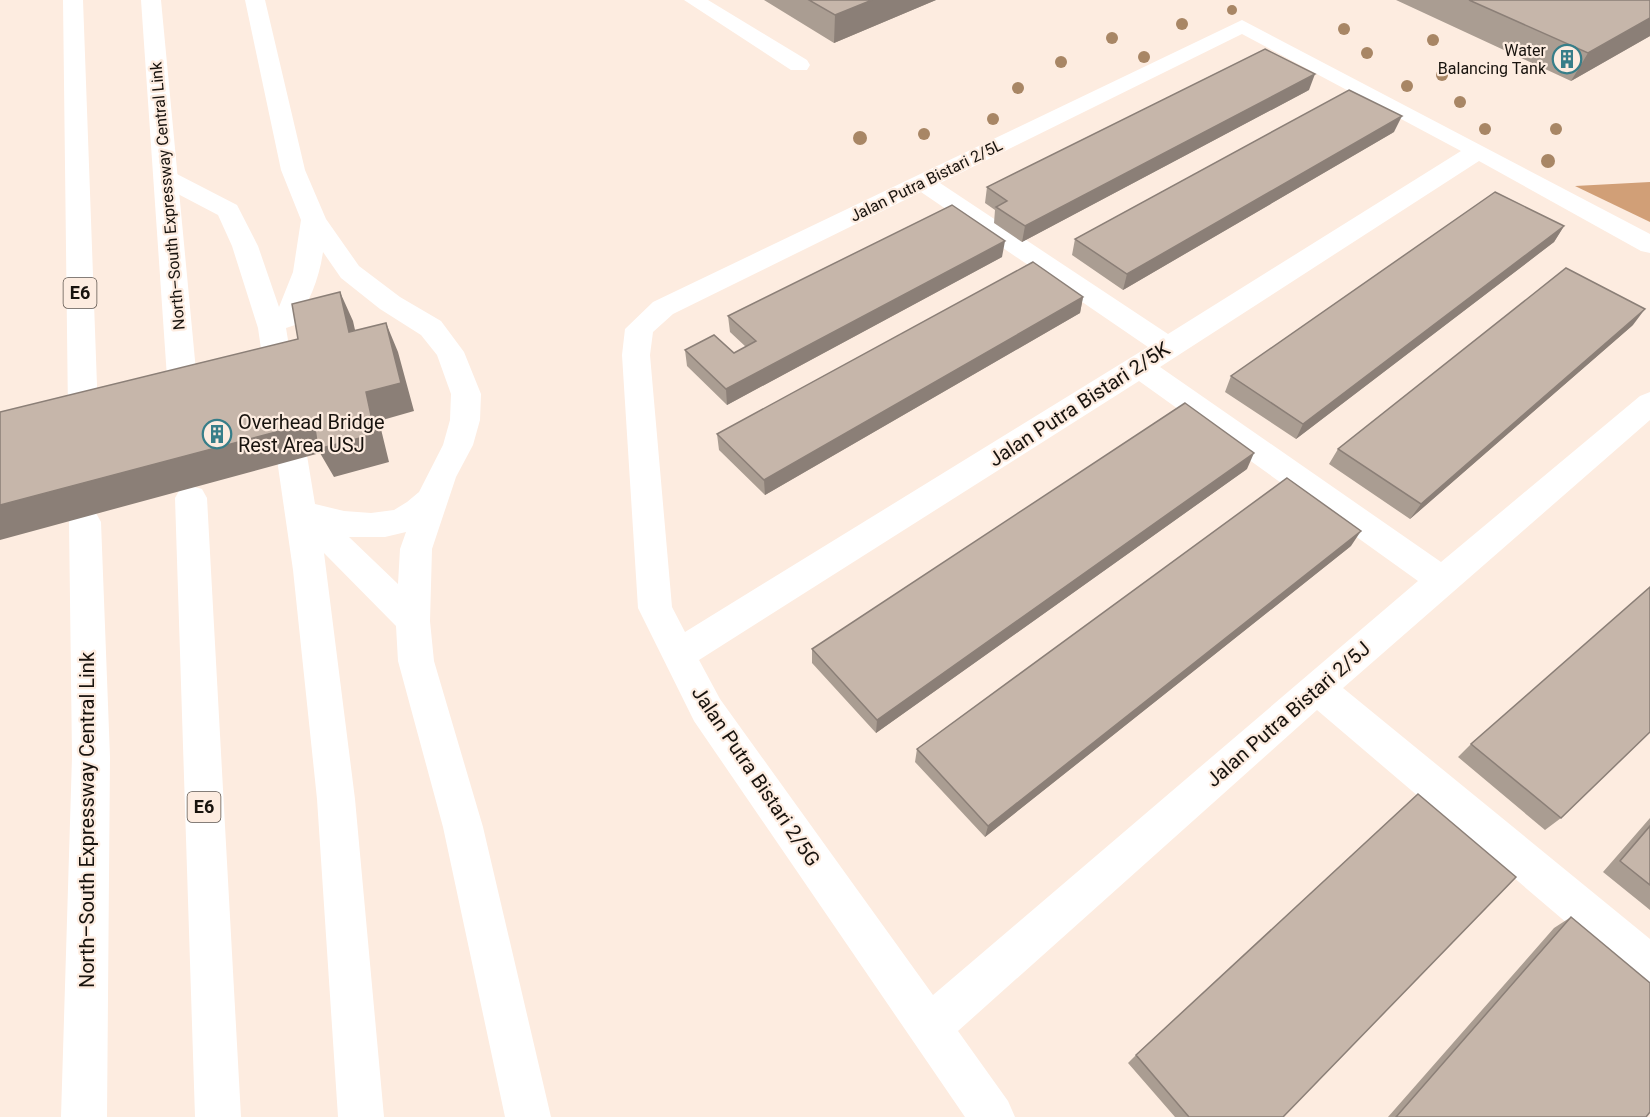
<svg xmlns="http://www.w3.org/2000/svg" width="1650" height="1117" viewBox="0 0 1650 1117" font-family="Roboto,sans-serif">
  <rect width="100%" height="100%" fill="#fdece0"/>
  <path fill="#d19f77" d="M1650,182V222L1575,186Z"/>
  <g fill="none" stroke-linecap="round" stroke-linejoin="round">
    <path fill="#fff" fill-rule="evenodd" d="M245,0H265L305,170L326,219L359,266L400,297L441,321L464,352L481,394L480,420L473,445L456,477L432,549L430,621L434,661L483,827L551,1117H505L443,827L398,661L396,626L324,553L355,799L384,1117H338L317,799L293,570L258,328L232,246L218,215L157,183L154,178L157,173L166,171L175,173L237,205L258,246L279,307L293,272L301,220L281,170ZM323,252L341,278L380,309L421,335L437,355L451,394L450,420L443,445L419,492L407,502L394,510L371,513L344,511L315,504L286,328L295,325C309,302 319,280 323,252ZM406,532L400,549L398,584L349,537H385Z
      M684,0H708L807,60L810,65L807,70H791Z
      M1242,20L1650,234V253L1641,251L1479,161L1160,367L1441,562L1640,396L1650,392V420L1343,688L1650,939V987L1635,981L1317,710L958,1031L1008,1101L1015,1117H965L694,721L638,608L622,355L625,329L653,302ZM1242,34L1461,151L1168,334L940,183ZM921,192L1148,347L685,632L672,607L650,355L653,332L673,314ZM1139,381L1418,581L933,995L720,699L699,660Z"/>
    <path fill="#fff" fill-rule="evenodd" d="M63,0H83L98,413L93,421L83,424L73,421L68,413Z
      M141,0H161L198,392L193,399L183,402L173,399L168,392Z
      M191,486L202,489L207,498L241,1117H195L175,498L180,489Z
      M85,509L96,513L101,522L110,757L107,1117H61L72,757L69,522L74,513Z"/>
  </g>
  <g fill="#a88665">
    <circle cx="1232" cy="10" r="5"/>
    <circle cx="1182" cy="24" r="6"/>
    <circle cx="1344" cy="29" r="6"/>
    <circle cx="1112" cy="38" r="6"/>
    <circle cx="1433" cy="40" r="6"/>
    <circle cx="1367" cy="53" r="6"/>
    <circle cx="1144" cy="57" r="6"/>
    <circle cx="1061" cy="62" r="6"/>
    <circle cx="1442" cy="75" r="6"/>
    <circle cx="1407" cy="86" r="6"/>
    <circle cx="1018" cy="88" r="6"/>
    <circle cx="1460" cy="102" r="6"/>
    <circle cx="993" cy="119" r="6"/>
    <circle cx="1485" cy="129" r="6"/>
    <circle cx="1556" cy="129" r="6"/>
    <circle cx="924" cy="134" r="6"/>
    <circle cx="860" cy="138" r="7"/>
    <circle cx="1548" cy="161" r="7"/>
  </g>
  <path fill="#aa9d92" d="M764,0H936L834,43Z
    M1396,0H1650V36L1571,81Z
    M1309,90L1022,242L994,223L995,210L985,203L987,187Z
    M1394,132L1123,290L1072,255L1075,239Z
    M1564,226L1554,242L1296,439L1225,392L1231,376Z
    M1002,257L727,405L687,366L685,350L734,353L746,347L730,332L728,316Z
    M1083,297L1080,313L765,495L719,450L717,434Z
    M1633,325L1410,519L1329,464L1338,449Z
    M1247,469L876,733L812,663V649Z
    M1351,546L985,837L915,762L917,749Z
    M1471,744L1561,818L1545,830L1458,757Z
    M1650,818V910L1603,872Z
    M1571,917L1646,1117H1388L1554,928Z
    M1136,1055L1283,1117H1175L1128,1063Z"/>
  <path fill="#8b7f77" d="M872,0H936L834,43L835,15Z
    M1650,18V36L1571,81L1588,53Z
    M1315,74L1309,90L1022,242L1025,226Z
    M1402,116L1394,132L1123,290L1127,274Z
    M1564,226L1554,242L1296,439L1303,424Z
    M1005,241L1002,257L727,405L726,389Z
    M340,292L353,321L362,361L349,332Z
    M1083,297L1080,313L765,495L764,480Z
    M1645,309L1633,325L1410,519L1421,504Z
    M386,323L398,352L414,411L379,421L389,462L334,477L320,453L0,540V505L366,392Z
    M1254,453L1247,469L876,733L877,720Z
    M1361,531L1351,546L985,837L988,826Z"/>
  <path fill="#c6b6aa" stroke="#8b7f77" stroke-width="1.5" d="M809,0H872L835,15Z
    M1469,0H1650V18L1588,53Z
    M1265,49L1315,74L1025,226L996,207L1007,201L987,187Z
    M1349,90L1402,116L1127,274L1075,239Z
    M1495,192L1564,226L1303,424L1231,376Z
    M952,205L1005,241L726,389L685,350L714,335L734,353L756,341L728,316Z
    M1033,262L1083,297L764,480L717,434Z
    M1566,268L1645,309L1421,504L1338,449Z
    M340,292L349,332L386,323L401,383L366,392L375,434L318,449L314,422L0,505V412L298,339L292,304Z
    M1185,403L1254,453L877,720L812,649Z
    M1287,478L1361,531L988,826L917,749Z
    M1650,587V732L1561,818L1471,744Z
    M1418,794L1516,877L1283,1117H1189L1136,1055Z
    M1650,826V885L1620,861Z
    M1571,917L1650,983V1112L1646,1117H1396Z"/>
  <defs>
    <g id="building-ring" transform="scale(1.5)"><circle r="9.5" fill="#fdece0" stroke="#377e89" stroke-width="1.5"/><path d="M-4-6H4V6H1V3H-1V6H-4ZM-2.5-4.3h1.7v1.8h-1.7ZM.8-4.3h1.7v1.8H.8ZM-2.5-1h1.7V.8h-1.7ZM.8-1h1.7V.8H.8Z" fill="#377e89"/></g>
  </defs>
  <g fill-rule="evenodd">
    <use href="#building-ring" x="1567" y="59"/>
    <use href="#building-ring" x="217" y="434"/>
  </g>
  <g text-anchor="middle" stroke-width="4.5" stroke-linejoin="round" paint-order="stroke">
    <g font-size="16" fill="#18130e" stroke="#fdece0" text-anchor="end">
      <text x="1546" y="56">Water<tspan x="1546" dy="18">Balancing Tank</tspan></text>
    </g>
    <g font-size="16" fill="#18130e" stroke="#fdece0">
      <text transform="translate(926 180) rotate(-26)" y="6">Jalan Putra Bistari 2/5L</text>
      <text transform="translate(167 196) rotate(-95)" y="6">North–South Expressway Central Link</text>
    </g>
    <g fill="#fdece0" stroke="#5d544d" stroke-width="1.5">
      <rect x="63.5" y="278" width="33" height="30" rx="4.5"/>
      <rect x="187.5" y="792" width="33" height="30" rx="4.5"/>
    </g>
    <g font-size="18" font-weight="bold" fill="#18130e">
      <text x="80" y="299">E6</text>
      <text x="204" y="813">E6</text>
    </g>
    <g font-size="20" fill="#18130e" stroke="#fdece0">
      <text transform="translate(1079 404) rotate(-33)" y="7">Jalan Putra Bistari 2/5K</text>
      <text transform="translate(1288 714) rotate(-41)" y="7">Jalan Putra Bistari 2/5J</text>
      <text transform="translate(756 776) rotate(56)" y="7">Jalan Putra Bistari 2/5G</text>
      <text transform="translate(87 820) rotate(-90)" y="7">North–South Expressway Central Link</text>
    </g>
    <g font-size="20" fill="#18130e" stroke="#fdece0" text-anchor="start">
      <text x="238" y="429">Overhead Bridge<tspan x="238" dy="23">Rest Area USJ</tspan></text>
    </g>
  </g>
</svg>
